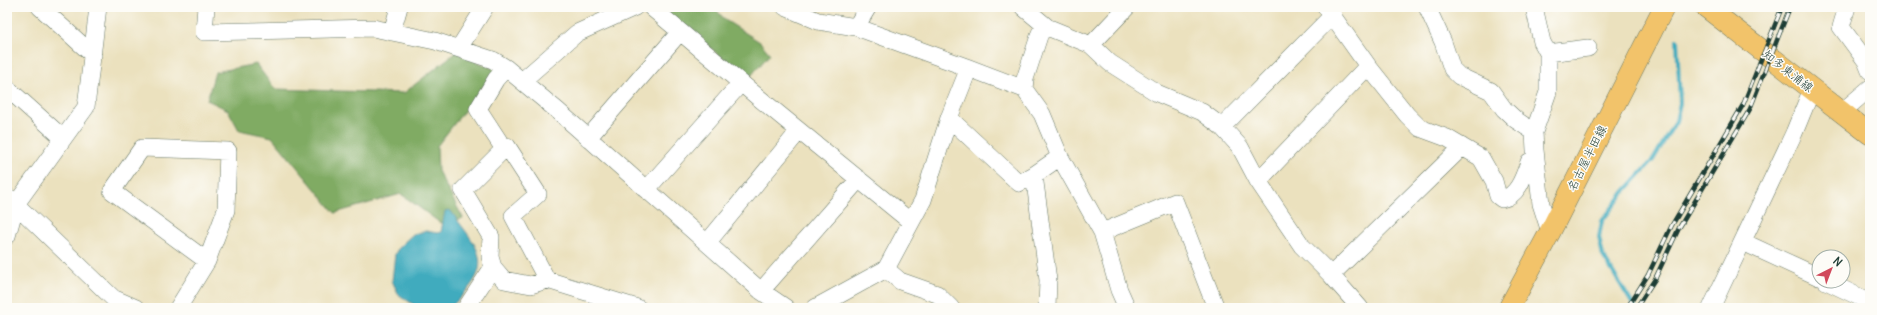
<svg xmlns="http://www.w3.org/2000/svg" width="1877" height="315" viewBox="0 0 1877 315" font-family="Delius,'Klee One',sans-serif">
  <rect width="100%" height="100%" fill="#fdfcf7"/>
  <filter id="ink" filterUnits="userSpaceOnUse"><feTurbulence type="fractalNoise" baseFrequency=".025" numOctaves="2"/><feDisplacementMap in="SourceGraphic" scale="8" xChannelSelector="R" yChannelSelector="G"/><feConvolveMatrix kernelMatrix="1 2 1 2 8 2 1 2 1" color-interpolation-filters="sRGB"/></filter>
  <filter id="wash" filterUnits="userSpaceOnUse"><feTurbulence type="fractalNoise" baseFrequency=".012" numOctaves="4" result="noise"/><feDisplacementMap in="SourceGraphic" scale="16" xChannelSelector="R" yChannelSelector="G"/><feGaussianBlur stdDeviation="0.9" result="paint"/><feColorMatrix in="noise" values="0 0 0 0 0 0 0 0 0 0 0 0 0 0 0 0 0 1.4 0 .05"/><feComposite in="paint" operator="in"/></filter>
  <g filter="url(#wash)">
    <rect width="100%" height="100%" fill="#ebe1be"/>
    <path fill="#80ab63" stroke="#50744c" d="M660,7H714L725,20L760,42L770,54L748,79Z
      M456,52L496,70L437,146L438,171L463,218L443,225L401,194L335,213L272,137L239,130L228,110L207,100L215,72L256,64L275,89L404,93Z"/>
    <path fill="#3fabbe" stroke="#2f7479" d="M449,210L451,211C469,238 495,258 468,289C462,295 456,304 448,308H419L399,295L392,281L395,254L399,247L413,234L426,231L437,233L441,232L445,211Z"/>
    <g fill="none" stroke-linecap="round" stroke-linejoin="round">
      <path stroke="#3fabbe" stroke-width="4" d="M1635,308L1603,256L1599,237L1602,221L1625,191L1653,160L1676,121L1680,103L1677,40"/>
    </g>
  </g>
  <g filter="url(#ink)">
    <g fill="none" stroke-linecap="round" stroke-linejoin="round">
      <g stroke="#667664" stroke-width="18">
        <path id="minor" d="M40,7L93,55
          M206,7L204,32L373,28L435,41L493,60L506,68L558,111L761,291L786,308
          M651,7L759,98L911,222
          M785,7L818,21L856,27L969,68L1024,89L1042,114L1060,157L1102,232L1119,290L1127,308
          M1023,7L1047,27
          M1326,7L1368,66L1407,115L1420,128L1447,138L1481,158L1494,181L1498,196L1502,199C1518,196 1524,176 1529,162H1535
          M1427,7L1443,42L1452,69L1459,76L1491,91L1504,109L1516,120L1534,132
          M1534,7L1542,42L1548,53V92L1534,132L1535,150L1541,204L1550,232
          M1847,7L1841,27L1866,61L1870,71
          M856,27L868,7
          M392,32L399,7
          M1091,45L1127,7
          M459,48L485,7
          M1548,53L1588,48
          M522,81L577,33L635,7
          M7,88L63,138
          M1024,89L1025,79L1040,33L1047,27L1091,45L1110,63L1157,93L1202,112L1222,127L1240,147L1258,181L1302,246L1331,275L1360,308
          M1843,111L1870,88
          M949,118L1019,183L1034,175L1060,157
          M1222,127L1333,15
          M588,138L680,32
          M504,149L478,109L496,79L506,68
          M1034,175L1048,280L1047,308
          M1258,181L1368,66
          M646,190L741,83
          M8,197L113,298L136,308
          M1102,232L1175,202L1216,308
          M7,236L16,204L86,107L98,7
          M1743,242L1819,277
          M707,243L799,131
          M493,267L490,257L491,237L463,190L507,146L538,194L513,216L547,280
          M886,269L900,281L937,294L951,308
          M1331,275L1455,154L1461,146
          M1826,281L1870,302
          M761,291L859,179
          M178,308L207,261L226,210L228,151L142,148L112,191L207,261
          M466,308L493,267L504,280L531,285L547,280L638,308
          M815,308L886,269L923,200L949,118L969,68
          M1711,308L1794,133L1812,89"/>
      </g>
      <g stroke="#667664" stroke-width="22">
        <path id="major" d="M1706,7L1870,134
          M1509,308L1550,232L1664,7"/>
      </g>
      <use href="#minor" stroke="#fff" stroke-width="17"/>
      <use href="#major" stroke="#f2c36a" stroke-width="21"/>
      <g stroke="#1f3d34" stroke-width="4.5">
        <path id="rail" d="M1627,308L1648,275L1672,225L1743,105L1782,7
          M1636,308L1655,279L1679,228L1750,109L1790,7"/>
      </g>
      <use href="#rail" stroke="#fdfcf7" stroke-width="3" stroke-dasharray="9" stroke-linecap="butt"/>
    </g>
  </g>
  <g text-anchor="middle" stroke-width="3" stroke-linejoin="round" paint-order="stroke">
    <g font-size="12" fill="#1f3d34" stroke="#fdfcf7">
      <text transform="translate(1788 71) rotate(38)" y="4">知多東浦線</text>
      <text transform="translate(1587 158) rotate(-63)" y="4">名古屋半田線</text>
    </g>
  </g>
  <rect width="1877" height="315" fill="none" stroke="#fdfcf7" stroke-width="24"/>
  <g transform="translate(1831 269) rotate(42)"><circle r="19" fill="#fdfcf7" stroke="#a4b0a9"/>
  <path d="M0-3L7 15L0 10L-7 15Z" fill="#d1495b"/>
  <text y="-6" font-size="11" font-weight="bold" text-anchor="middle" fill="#1f3d34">N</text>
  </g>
</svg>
